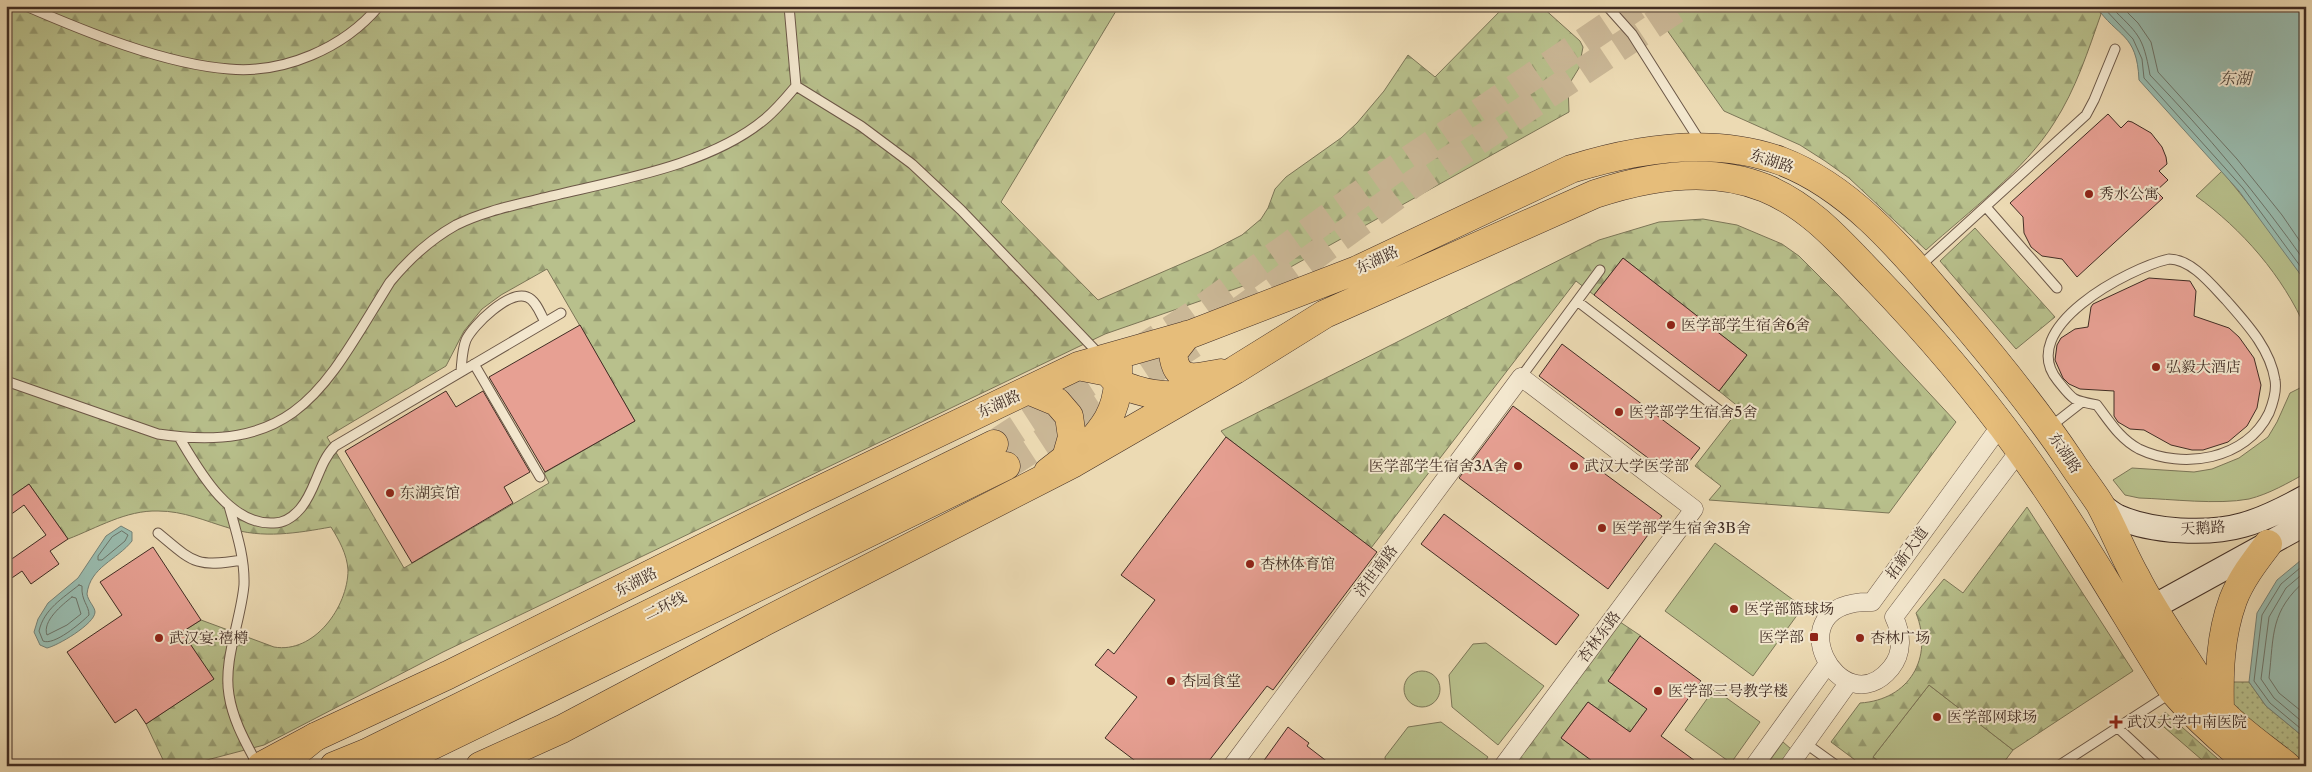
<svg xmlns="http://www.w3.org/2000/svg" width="2312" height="772" viewBox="0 0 2312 772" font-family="'Libre Caslon Text','Noto Serif SC',serif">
  <defs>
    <pattern id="forest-firs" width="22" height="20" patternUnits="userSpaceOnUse" patternTransform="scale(1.25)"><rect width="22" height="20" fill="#b8c08c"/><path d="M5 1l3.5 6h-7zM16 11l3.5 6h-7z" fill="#979c72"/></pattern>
    <pattern id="park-dots" width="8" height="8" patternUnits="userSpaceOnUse" patternTransform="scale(1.25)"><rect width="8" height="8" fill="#b8c08c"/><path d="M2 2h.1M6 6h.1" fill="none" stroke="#979c72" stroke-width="1.8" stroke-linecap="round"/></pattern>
  </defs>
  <rect width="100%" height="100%" fill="#ecdab3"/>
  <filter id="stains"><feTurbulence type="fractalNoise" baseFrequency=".004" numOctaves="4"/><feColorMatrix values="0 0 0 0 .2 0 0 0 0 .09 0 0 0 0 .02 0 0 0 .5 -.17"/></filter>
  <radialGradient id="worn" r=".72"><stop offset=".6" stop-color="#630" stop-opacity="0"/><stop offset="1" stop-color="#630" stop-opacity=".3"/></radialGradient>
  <path fill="#b8c08c" stroke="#7c7658" d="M2222,171L2267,227L2306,282V329C2283,276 2242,229 2196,196Z
    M2306,385V473C2288,483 2269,494 2249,499C2217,505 2172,499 2139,498L2125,495L2113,480L2132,468L2194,472L2212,469L2239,458L2268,437L2277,422L2290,393Z
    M1715,543L1803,607L1753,676L1665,611Z
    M1486,643L1544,686L1498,745L1452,707L1449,675L1473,644Z
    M1404 689a18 18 0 1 1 36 0a18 18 0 1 1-36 0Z
    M1929,685L2013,750L2001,766H1884L1873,757Z
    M1714,689L1760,722L1731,763L1685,730Z
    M1441,722L1488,757L1482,766H1386L1385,757L1408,727Z
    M1783,742L1791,749L1779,766H1766Z"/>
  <path fill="url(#forest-firs)" stroke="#7c7658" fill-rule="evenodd" d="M6,6H1119L1001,202L1098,300L1211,251L1242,235L1261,219L1268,208L1275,189L1286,177L1341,138L1357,123L1384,91L1408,55L1435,77L1505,6H1541L1580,41L1583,47L1579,68L1568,86L1569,112L1287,269L1249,284L1105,334L443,652L264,745L184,766H166L146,724L213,679L182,632L201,620L274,647C314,654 348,607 348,570C347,554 339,540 331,527C298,533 262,539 229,528C205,521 184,511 158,511C126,510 97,528 68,539L29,484L6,500ZM547,269L635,421L544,473L549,483L404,568L327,437L446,366L464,331L482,309L501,295Z
    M1650,6H2096L2101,14C2088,51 2076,89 2054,123C2025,170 1968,212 1926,250L1849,178L1825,161L1800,145L1724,111Z
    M1703,219L1737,225L1782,244L1799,256L1836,293L1956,422L1889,513L1709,500L1721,486L1695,466L1740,408L1719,391L1747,355L1623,258L1594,295L1576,281L1371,548L1226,437L1221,431L1599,240L1659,222Z
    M1975,228L2055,317L2016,349L1940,261Z
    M2027,507L2133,671L2013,750L1929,685L1873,757L1884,766H1863L1831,742L1860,703C1909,700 1934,658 1916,613L1944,579L1963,593Z
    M1620,622L1641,636L1608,681L1647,709L1630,732L1588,702L1561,738L1599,766H1512Z
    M2165,712L2226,766H2209L2157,721Z"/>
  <path fill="url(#park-dots)" stroke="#7c7658" d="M2231,682H2249L2266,706L2306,739V766H2300L2229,705Z"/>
  <path fill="#99bbae" stroke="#768277" d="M2096,6H2306V282L2239,191L2139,80C2137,32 2117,38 2096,6Z
    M121,526L132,532V541C117,560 90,567 87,594C88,601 95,607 95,612C95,624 57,646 47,648L40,645L34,632L38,619L48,603L78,578L106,536Z
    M2306,556V739L2266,706L2249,682L2257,613L2277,580Z"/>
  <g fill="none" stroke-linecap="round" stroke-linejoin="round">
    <path stroke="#6d7469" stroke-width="1" d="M2102,6L2133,39L2142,59L2144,78L2243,188L2306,274
      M2110,6C2138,34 2143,35 2150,75C2207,134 2259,196 2306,263
      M2121,6L2138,23L2151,42L2158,72L2237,159L2282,215L2306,250
      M122,531L128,535L125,541L102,560H98V556L112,537Z
      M2306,563L2281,584L2262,615L2254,681L2270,703L2306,733
      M2306,571L2286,588L2269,617L2261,679L2274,698L2306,725
      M2306,580C2270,611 2274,634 2269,678L2279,693L2306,715
      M79,585L82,586C81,601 89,605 89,615C81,623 54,646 43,641L39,631C44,609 63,598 79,585Z
      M72,597L76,598L81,614L67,625L47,635C42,621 62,605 72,597Z"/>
  </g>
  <path fill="#e7a093" stroke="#412d24" d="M2108,114L2121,128L2128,121L2132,122L2151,133L2162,147L2166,157L2167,164L2159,171L2168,180L2156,191L2163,198L2077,277L2062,259L2042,256L2031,247L2024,233L2023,217L2010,203Z
    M1623,258L1747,355L1719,391L1594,295Z
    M2149,278L2190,281L2196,291L2194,316L2229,328L2239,337L2254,358L2261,385L2257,408L2247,426L2228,442L2203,450H2192L2171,445L2144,430L2130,429L2118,422L2114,416V391L2080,389L2069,384L2063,378L2055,360L2057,345L2061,338L2075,329L2088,327L2091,307L2093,304Z
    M580,325L635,421L545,472L489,377Z
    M1562,344L1700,448L1685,467L1677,461L1668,473L1539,376Z
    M446,391L456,407L483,391L530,472L504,487L513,503L412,563L345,451Z
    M1513,406L1662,516L1608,589L1459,478Z
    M1226,437L1377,552L1273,690L1267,686L1205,766H1142L1105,738L1137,697L1095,665L1108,649L1114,654L1155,600L1121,575Z
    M29,484L68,539L50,551L59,564L31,584L22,571L6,582V563L46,535L24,505L6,518V500Z
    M1444,514L1579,615L1556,645L1421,544Z
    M153,547L201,620L182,632L214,679L146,724L136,709L115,723L67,652L122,615L100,582Z
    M1640,636L1701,681L1661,736L1702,766H1599L1561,738L1588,702L1630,732L1647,709L1608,681Z
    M1288,727L1309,743L1307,746L1333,766H1260Z"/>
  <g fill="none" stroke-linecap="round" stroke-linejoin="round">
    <path stroke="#cab796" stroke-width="28" stroke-dasharray="28 14" stroke-linecap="butt" d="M1238,312L1413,184L1681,6
      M994,444L1193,315L1398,167L1637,6
      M1006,466L1193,344"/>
    <g stroke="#6c5848" stroke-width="11">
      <path id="service" d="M26,6C86,32 164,64 229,69C284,74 344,48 379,6
        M1607,6L1632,34L1701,143
        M796,86L861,126L912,164L961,210L1101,356
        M1986,207L2057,288
        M2169,259C2191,259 2211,284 2226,300C2246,323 2270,348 2275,380C2277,391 2273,403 2269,413C2246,460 2183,470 2139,449C2120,439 2110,422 2097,405C2072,400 2074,401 2058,381C2014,328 2129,268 2169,259Z
        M1919,267L2086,115L2094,100L2115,49
        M1577,301L1723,413
        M474,364L540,477
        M461,371C462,361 462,350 466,340C473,325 509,290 527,297C536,300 541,315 545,322
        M1521,377L1600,270
        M6,381L158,434C299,455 325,386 390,282C408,260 431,239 456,225C482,212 511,206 539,199C611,181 708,167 765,119C777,109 786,98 796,86L789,6
        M2050,427L2082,402
        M179,437C198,469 229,526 274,523C284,523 293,517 300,509C316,491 318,463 335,446L561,313
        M229,506C236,531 245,558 244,585C241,620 223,660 229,695C233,721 246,743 258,766
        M158,533C193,562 195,568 242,560
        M2117,727L2159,766
        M1805,743L1837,766
        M2058,766L2171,693"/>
    </g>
    <g stroke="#6c5848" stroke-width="19">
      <path id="minor" d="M2001,425L1872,602C1771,600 1841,729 1891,668C1903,653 1902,634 1894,617L2020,450
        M1232,766L1521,377L1694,509L1503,766
        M1754,766L1827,665
        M1789,766L1849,682"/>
    </g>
    <g stroke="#412d24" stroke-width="26">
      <path id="secondary" d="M2099,504C2105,508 2112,514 2118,517C2152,532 2208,535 2243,525C2265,519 2286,508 2306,497
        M2137,616L2306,523"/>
    </g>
    <g stroke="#412d24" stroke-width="29">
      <path id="primary" d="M1187,335L1173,353C1176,386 1198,377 1221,373
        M1078,366L1108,372L1118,383C1116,414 1103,428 1084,450
        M1118,366V383C1144,395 1163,396 1191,395
        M1028,390L1057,402L1069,416L1072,437L1066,458L1048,472
        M2220,710C2219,672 2220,636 2233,600C2241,579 2255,561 2268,544
        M261,766L315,737L448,675L805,497L1078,366L1191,334L1357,270L1571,169C1638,148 1713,136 1781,161C1855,189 1909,259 1959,317C1999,364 2037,411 2071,462C2080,476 2091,490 2100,504C2113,528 2123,554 2136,577C2151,607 2171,636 2189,664C2199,679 2208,697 2220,710C2239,731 2265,748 2287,766
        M480,766L562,729L764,622L1074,463L1235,370L1325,314L1595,194C1649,176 1711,166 1765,188C1811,207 1841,243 1874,277C1926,331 1975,388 2019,449C2075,526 2122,610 2173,691C2197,719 2224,743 2253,766"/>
    </g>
    <g stroke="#412d24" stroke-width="29">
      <path id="trunk" d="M279,766L315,737
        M334,766L366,753L994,444
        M390,766L1006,466"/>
    </g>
    <use href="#service" stroke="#f3e7ce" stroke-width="9"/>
    <use href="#minor" stroke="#f3e7ce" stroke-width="18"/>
    <use href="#secondary" stroke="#f3e7ce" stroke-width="24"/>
    <use href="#primary" stroke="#e6bd7a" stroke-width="28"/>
    <use href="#trunk" stroke="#e6bd7a" stroke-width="28"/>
  </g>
  <g fill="#8f2418" stroke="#f3e7ce" stroke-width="2">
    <circle cx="2089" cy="194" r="5"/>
    <circle cx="1671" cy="325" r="5"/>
    <circle cx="2156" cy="367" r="5"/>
    <circle cx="1619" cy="412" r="5"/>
    <circle cx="1518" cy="466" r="5"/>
    <circle cx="1574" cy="466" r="5"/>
    <circle cx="390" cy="493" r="5"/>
    <circle cx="1602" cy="528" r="5"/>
    <circle cx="1250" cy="564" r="5"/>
    <circle cx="1734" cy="609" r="5"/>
    <rect x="1809" y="632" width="10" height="10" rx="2.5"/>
    <circle cx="159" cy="638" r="5"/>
    <circle cx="1860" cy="638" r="5"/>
    <circle cx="1171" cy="681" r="5"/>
    <circle cx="1658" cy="691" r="5"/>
    <circle cx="1937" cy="717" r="5"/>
    <path d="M2113.5 714.5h5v5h5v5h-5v5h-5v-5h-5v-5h5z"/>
  </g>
  <g text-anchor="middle" stroke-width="4" stroke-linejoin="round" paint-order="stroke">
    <g font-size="15" fill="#412d24" stroke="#f3e7ce">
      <text transform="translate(1772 161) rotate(18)" y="5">东湖路</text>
      <text transform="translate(1377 260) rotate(-25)" y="5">东湖路</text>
      <text transform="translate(999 404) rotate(-25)" y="5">东湖路</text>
      <text transform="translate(2065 453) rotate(56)" y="5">东湖路</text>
      <text transform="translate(2203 528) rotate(-3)" y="5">天鹅路</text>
      <text transform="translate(1907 553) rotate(-54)" y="5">拓新大道</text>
      <text transform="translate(1376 571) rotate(-53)" y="5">济世南路</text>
      <text transform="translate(636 582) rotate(-27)" y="5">东湖路</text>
      <text transform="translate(665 606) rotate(-26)" y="5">二环线</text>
      <text transform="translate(1599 637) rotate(-53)" y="5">杏林东路</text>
    </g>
    <g font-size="15" fill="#412d24" stroke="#f3e7ce" text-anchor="start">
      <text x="2099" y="199">秀水公寓</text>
      <text x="1681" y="330">医学部学生宿舍6舍</text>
      <text x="2166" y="372">弘毅大酒店</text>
      <text x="1629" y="417">医学部学生宿舍5舍</text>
      <text x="1508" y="471" text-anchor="end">医学部学生宿舍3A舍</text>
      <text x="1584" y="471">武汉大学医学部</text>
      <text x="400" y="498">东湖宾馆</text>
      <text x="1612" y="533">医学部学生宿舍3B舍</text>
      <text x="1260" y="569">杏林体育馆</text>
      <text x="1744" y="614">医学部篮球场</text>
      <text x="1804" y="642" text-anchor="end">医学部</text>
      <text x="169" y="643">武汉宴·禧樽</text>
      <text x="1870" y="643">杏林广场</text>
      <text x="1181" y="686">杏园食堂</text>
      <text x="1668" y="696">医学部三号教学楼</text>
      <text x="1947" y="722">医学部网球场</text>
      <text x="2127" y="727">武汉大学中南医院</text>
    </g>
    <g font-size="16" font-style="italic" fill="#534940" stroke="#f3e7ce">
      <text x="2235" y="84">东湖</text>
    </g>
  </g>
  <rect width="2312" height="772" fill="none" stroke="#ecdab3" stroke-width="25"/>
  <rect x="8" y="8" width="2297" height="757" fill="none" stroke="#412d24" stroke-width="2.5"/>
  <rect x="12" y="12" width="2287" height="747" fill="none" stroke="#412d24"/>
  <rect width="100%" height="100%" filter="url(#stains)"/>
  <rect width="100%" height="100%" fill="url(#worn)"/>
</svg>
